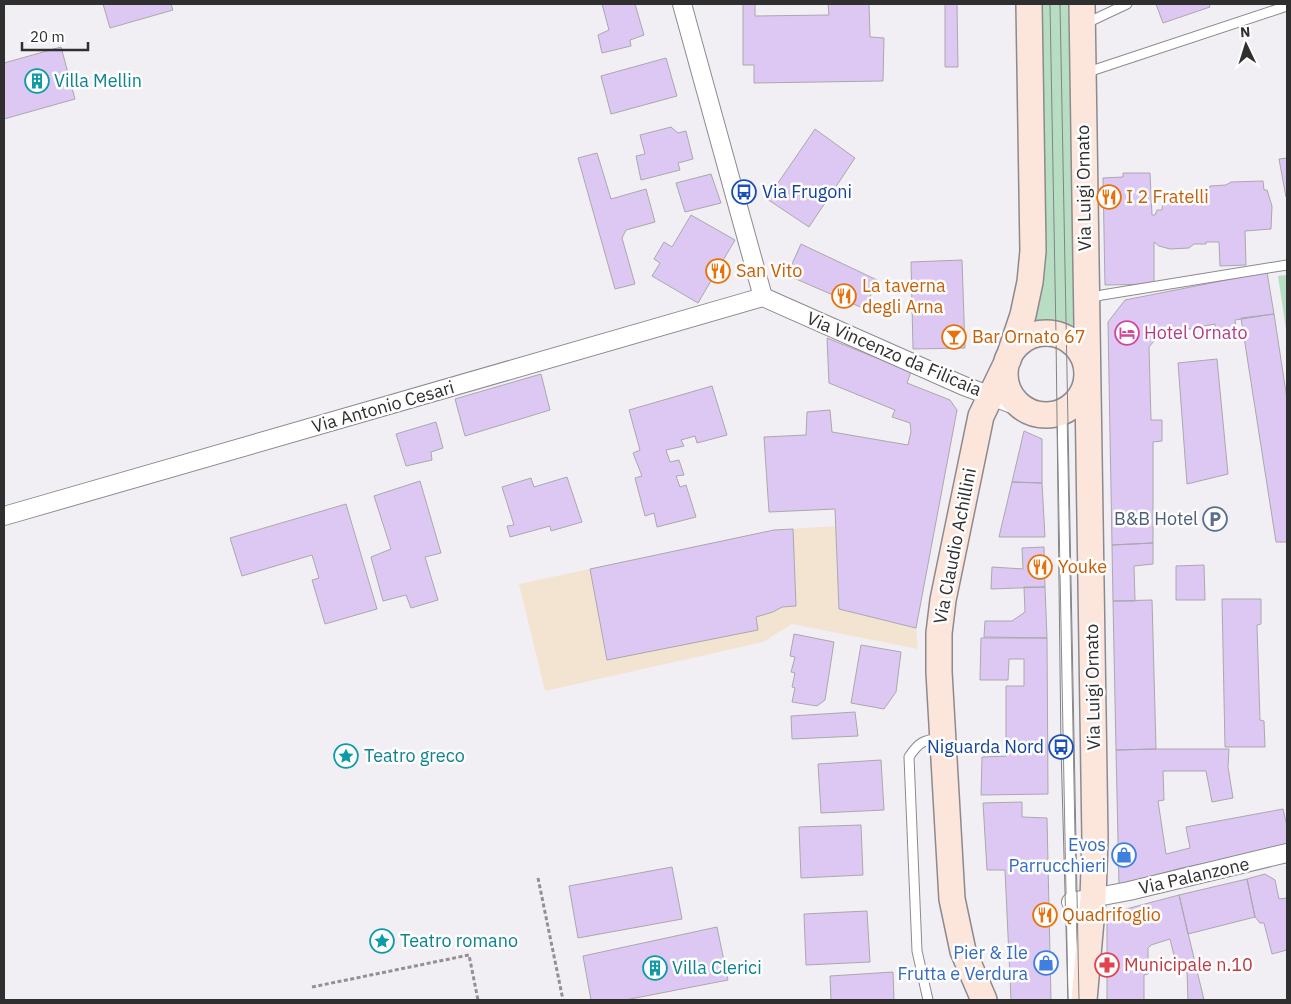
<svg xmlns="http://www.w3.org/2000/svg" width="1291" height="1004" viewBox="0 0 1291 1004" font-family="'IBM Plex Sans',sans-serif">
  <rect width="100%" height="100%" fill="#f1eff3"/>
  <path fill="#f3e3d1" d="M836,526L839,609L916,628L918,649L792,624L763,642L545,691L519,584L774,530Z"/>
  <path fill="#b7dec3" d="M1037,4H1073L1076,329L1073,330L1040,322L1030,323Z
    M1287,275V336L1278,276Z"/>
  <path fill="#dcc8f3" stroke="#aaa8ad" d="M103,4H171L173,10L110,28Z
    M602,4H635L644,35L630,40L631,46L602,53L598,35L609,30Z
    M743,4H755V16L829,15L828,4H869L870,37L884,38L883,81L754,83V65H743Z
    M945,4H957L958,67H945Z
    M1156,4H1209L1210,7L1163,23Z
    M61,47L75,99L4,119V63Z
    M666,58L677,96L611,114L601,76Z
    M671,127L678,133L686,131L693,159L678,163L680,170L641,180L636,156L645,154L640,135Z
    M815,129L855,158L809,227L767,199Z
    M597,153L611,199L646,189L655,222L626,230L622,238L635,284L615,289L578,158Z
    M1287,158V197H1286L1279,159Z
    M1123,173H1150L1152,215H1155L1157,210H1162L1163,196L1188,195L1189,193H1197L1198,189H1209L1210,186L1226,185L1231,182L1263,181L1264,190H1267L1272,206L1271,229L1245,231L1246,265L1220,266L1219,242H1206V244H1194L1189,248L1170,249L1159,246L1154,242V284L1105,285L1103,178L1123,177Z
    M711,174L721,203L685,212L676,183Z
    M691,215L735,240L698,303L652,276L660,263L654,259L664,242L672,247Z
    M801,244L877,280L865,309L787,275Z
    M962,260L965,348L913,349L911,262Z
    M1267,272L1274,314L1235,320L1237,332L1216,335L1215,324L1159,335L1149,347L1151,420H1162V441L1153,442V543L1112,545L1108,322L1125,300Z
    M1274,314L1287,399V542H1276L1241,318Z
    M827,338L911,372L907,383L950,400L957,410L916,628L839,609L835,509L769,512L764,437L806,435L807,412L830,410L832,432L908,445L911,432L910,423L892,417L895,410L829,383Z
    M1217,359L1228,474L1187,484L1178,363Z
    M541,374L550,410L465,436L455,399Z
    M712,386L727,435L697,443L695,436L681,440L684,446L666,450L670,462L679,460L684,475L676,476L680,487L686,485L696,517L657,527L654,513L645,516L635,478L642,476L633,453L640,450L629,410Z
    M436,422L443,448L431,452L432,460L406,466L396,434Z
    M1024,431L1042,439V483L1012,482Z
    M567,477L582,522L551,531L550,526L510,537L507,526L514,525L502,487L531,478L534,487Z
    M420,481L441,553L425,557L438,600L411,608L406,595L383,601L371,557L391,549L374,496Z
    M1012,482L1042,483L1045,537H999Z
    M346,504L377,609L325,624L312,580L319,578L312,555L242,576L230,538Z
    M793,529L796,606L782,607L773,612L756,617L758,630L607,660L590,569L774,530Z
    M1153,543V564L1134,566L1135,601H1113L1112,545Z
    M1044,547L1045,587L991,589L992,567L1023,569L1022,548Z
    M1204,565L1205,600H1176V566Z
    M1024,587H1045L1047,638L984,637L985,621H1012L1025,612Z
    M1222,599H1261V624L1257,625L1260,720L1264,721L1265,747H1225Z
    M1152,600L1156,749L1116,750L1113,601Z
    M794,634L834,642L825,700L817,706L792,702L795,688L792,687L795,673L791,672L795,657L790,656Z
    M981,638H1047L1048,794L981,795L982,757L1006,756V686H1024V659H1009L1008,680H980Z
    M861,645L901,652L896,692L884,709L851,703Z
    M855,712L858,736L792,739L791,716Z
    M1156,749H1229L1228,767L1233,798L1212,802L1206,771H1163L1164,800L1158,801L1166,854L1190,848L1186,827L1283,809L1287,826V847L1181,868L1119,885L1116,750Z
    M881,760L884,810L821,813L818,764Z
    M1022,802V817L1047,818L1051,1000H1011L1005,870H987L983,803Z
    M861,825L863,875L801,878L799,827Z
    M672,867L682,919L578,938L569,886Z
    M1265,874L1275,880L1279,899L1287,898V950L1272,954L1264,923H1260L1255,917L1247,879Z
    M1247,879L1255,917L1188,934L1179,895Z
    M1179,895L1204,1000H1188L1187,972H1178L1170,939L1151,945L1148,948V974L1144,975V1000H1107V914Z
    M867,911L870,962L806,965L804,914Z
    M717,927L728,980L625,1000H591L583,956Z
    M893,972L894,1000H831L830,976Z"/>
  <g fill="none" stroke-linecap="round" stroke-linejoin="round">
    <g stroke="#8c8a8f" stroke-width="11">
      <path id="service" d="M1085,25L1093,20L1127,4
        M1087,75L1094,70L1287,6
        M1088,299L1102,295L1287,265
        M1062,411L1073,998
        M928,1000L917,951L909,757C918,743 924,739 940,739"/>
    </g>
    <g stroke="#8c8a8f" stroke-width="20">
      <path id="minor" d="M682,4L763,297
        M763,297L964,386L1026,409
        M4,516L763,297
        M1071,902L1129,891L1287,853"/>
    </g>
    <g stroke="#8c8a8f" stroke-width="28">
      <path id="secondary" d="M1082,4L1095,840L1093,898L1084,1000
        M1005 374a41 41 0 1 1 82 0a41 41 0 1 1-82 0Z
        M984,1000L963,951L952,899L939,672V633L943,600L981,416L1008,360L1023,315L1030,282L1033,251L1029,4"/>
    </g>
    <path stroke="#919092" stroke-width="3" stroke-dasharray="4 2.5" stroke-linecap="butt" d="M538,878L563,1000
      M312,987L469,955L478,1000"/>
    <use href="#service" stroke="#fff" stroke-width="9"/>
    <use href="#minor" stroke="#fff" stroke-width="18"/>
    <use href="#secondary" stroke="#fce6dc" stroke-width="25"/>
    <path stroke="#838385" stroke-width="1" d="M1050,4L1056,335L1061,747L1068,1000
      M1060,4L1079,1000"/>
  </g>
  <defs>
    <g id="building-ring" transform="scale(1.25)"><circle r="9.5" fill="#fdfdfe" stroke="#0f9aa8" stroke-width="1.5"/><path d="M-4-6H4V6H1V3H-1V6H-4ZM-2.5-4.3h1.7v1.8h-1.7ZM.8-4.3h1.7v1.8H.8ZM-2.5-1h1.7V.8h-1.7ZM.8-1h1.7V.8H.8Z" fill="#0f9aa8"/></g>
    <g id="bus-ring" transform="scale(1.25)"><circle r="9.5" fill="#fdfdfe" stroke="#1a4fb4" stroke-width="1.5"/><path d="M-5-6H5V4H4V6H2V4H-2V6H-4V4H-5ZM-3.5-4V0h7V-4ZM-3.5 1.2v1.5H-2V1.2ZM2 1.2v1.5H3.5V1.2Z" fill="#1a4fb4"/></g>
    <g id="restaurant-ring" transform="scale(1.25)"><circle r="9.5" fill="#fdfdfe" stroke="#e8710a" stroke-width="1.5"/><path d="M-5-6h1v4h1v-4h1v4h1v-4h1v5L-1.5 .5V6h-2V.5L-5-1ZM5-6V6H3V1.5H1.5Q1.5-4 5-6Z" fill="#e8710a"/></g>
    <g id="hotel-ring" transform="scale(1.25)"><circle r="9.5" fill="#fdfdfe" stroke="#d1479c" stroke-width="1.5"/><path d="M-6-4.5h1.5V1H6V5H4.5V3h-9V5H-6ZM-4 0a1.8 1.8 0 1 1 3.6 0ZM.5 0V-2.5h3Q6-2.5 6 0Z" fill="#d1479c"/></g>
    <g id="bar-ring" transform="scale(1.25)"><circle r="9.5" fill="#fdfdfe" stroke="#e8710a" stroke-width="1.5"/><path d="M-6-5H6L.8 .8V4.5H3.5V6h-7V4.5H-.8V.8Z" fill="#e8710a"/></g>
    <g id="parking-ring" transform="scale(1.25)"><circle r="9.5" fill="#fdfdfe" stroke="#5c6f8a" stroke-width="1.5"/><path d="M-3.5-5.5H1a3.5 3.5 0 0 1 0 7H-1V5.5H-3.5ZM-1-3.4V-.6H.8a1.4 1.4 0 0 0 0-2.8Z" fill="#5c6f8a"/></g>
    <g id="sight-ring" transform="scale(1.25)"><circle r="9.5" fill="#fdfdfe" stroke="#0f9aa8" stroke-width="1.5"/><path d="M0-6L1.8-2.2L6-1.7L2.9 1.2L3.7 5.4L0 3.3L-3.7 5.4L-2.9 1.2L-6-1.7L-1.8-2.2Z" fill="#0f9aa8"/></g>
    <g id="shop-ring" transform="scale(1.25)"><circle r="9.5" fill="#fdfdfe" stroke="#3f7fe0" stroke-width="1.5"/><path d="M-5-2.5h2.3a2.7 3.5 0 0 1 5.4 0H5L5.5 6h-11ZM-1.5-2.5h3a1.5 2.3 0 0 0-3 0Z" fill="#3f7fe0"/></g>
    <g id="pharmacy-ring" transform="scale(1.25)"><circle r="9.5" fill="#fdfdfe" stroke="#e0444e" stroke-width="1.5"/><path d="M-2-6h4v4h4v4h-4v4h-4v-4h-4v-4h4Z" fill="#e0444e"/></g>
  </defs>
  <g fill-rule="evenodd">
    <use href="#building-ring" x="37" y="81"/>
    <use href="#bus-ring" x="744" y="192"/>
    <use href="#restaurant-ring" x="1109" y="197"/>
    <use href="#restaurant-ring" x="718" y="271"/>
    <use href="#restaurant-ring" x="844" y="296"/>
    <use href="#hotel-ring" x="1127" y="333"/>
    <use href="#bar-ring" x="954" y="337"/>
    <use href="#parking-ring" x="1215" y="519"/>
    <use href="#restaurant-ring" x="1040" y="567"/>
    <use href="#bus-ring" x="1061" y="747"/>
    <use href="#sight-ring" x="346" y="756"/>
    <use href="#shop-ring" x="1124" y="855"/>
    <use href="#restaurant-ring" x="1045" y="915"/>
    <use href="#sight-ring" x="382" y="941"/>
    <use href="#shop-ring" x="1046" y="963"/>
    <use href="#pharmacy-ring" x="1107" y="965"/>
    <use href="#building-ring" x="655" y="968"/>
  </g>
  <g text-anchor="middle" stroke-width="5" stroke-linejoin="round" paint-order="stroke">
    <g font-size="18" fill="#0d838f" stroke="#fdfdfe" text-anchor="start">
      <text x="54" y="87">Villa Mellin</text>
      <text x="364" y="762">Teatro greco</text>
      <text x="400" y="947">Teatro romano</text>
      <text x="672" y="974">Villa Clerici</text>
    </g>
    <g font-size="18" fill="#2f2f30" stroke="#fdfdfe">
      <text transform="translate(1084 188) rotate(-91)" y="6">Via Luigi Ornato</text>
      <text transform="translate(894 354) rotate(23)" y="6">Via Vincenzo da Filicaia</text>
      <text transform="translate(383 407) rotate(-16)" y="6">Via Antonio Cesari</text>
      <text transform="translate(955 546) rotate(-79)" y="6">Via Claudio Achillini</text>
      <text transform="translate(1093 687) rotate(-91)" y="6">Via Luigi Ornato</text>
      <text transform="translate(1194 876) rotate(-13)" y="6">Via Palanzone</text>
    </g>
    <g font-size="18" fill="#164399" stroke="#fdfdfe" text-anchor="start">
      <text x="762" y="198">Via Frugoni</text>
      <text x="1044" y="753" text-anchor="end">Niguarda Nord</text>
    </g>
    <g font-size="18" fill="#c56008" stroke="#fdfdfe" text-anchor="start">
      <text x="1126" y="203">I 2 Fratelli</text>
      <text x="736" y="277">San Vito</text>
      <text x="862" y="292">La taverna<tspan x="862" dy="21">degli Arna</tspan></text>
      <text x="972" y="343">Bar Ornato 67</text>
      <text x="1058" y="573">Youke</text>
      <text x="1062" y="921">Quadrifoglio</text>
    </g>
    <g font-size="18" fill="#b23c85" stroke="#fdfdfe" text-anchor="start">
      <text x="1144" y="339">Hotel Ornato</text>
    </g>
    <g font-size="18" fill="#4e5e75" stroke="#fdfdfe" text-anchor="end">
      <text x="1198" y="525">B&amp;B Hotel</text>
    </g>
    <g font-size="18" fill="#366cbe" stroke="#fdfdfe" text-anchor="end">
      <text x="1106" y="851">Evos<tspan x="1106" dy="21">Parrucchieri</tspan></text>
      <text x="1028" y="959">Pier &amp; Ile<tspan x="1028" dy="21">Frutta e Verdura</tspan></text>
    </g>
    <g font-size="18" fill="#be3a42" stroke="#fdfdfe" text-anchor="start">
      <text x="1124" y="971">Municipale n.10</text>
    </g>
  </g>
  <rect width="1291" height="1004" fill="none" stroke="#2f2f30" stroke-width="10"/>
  <g transform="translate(1246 45) rotate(356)" stroke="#fdfdfe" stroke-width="4" paint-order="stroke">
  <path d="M0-4L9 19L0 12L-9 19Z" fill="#2f2f30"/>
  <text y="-8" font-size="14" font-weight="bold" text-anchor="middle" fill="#2f2f30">N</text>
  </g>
  <path d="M22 42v8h66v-8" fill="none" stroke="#2f2f30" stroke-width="2.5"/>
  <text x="30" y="42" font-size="15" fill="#2f2f30" stroke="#fdfdfe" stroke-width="4" paint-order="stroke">20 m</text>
</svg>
